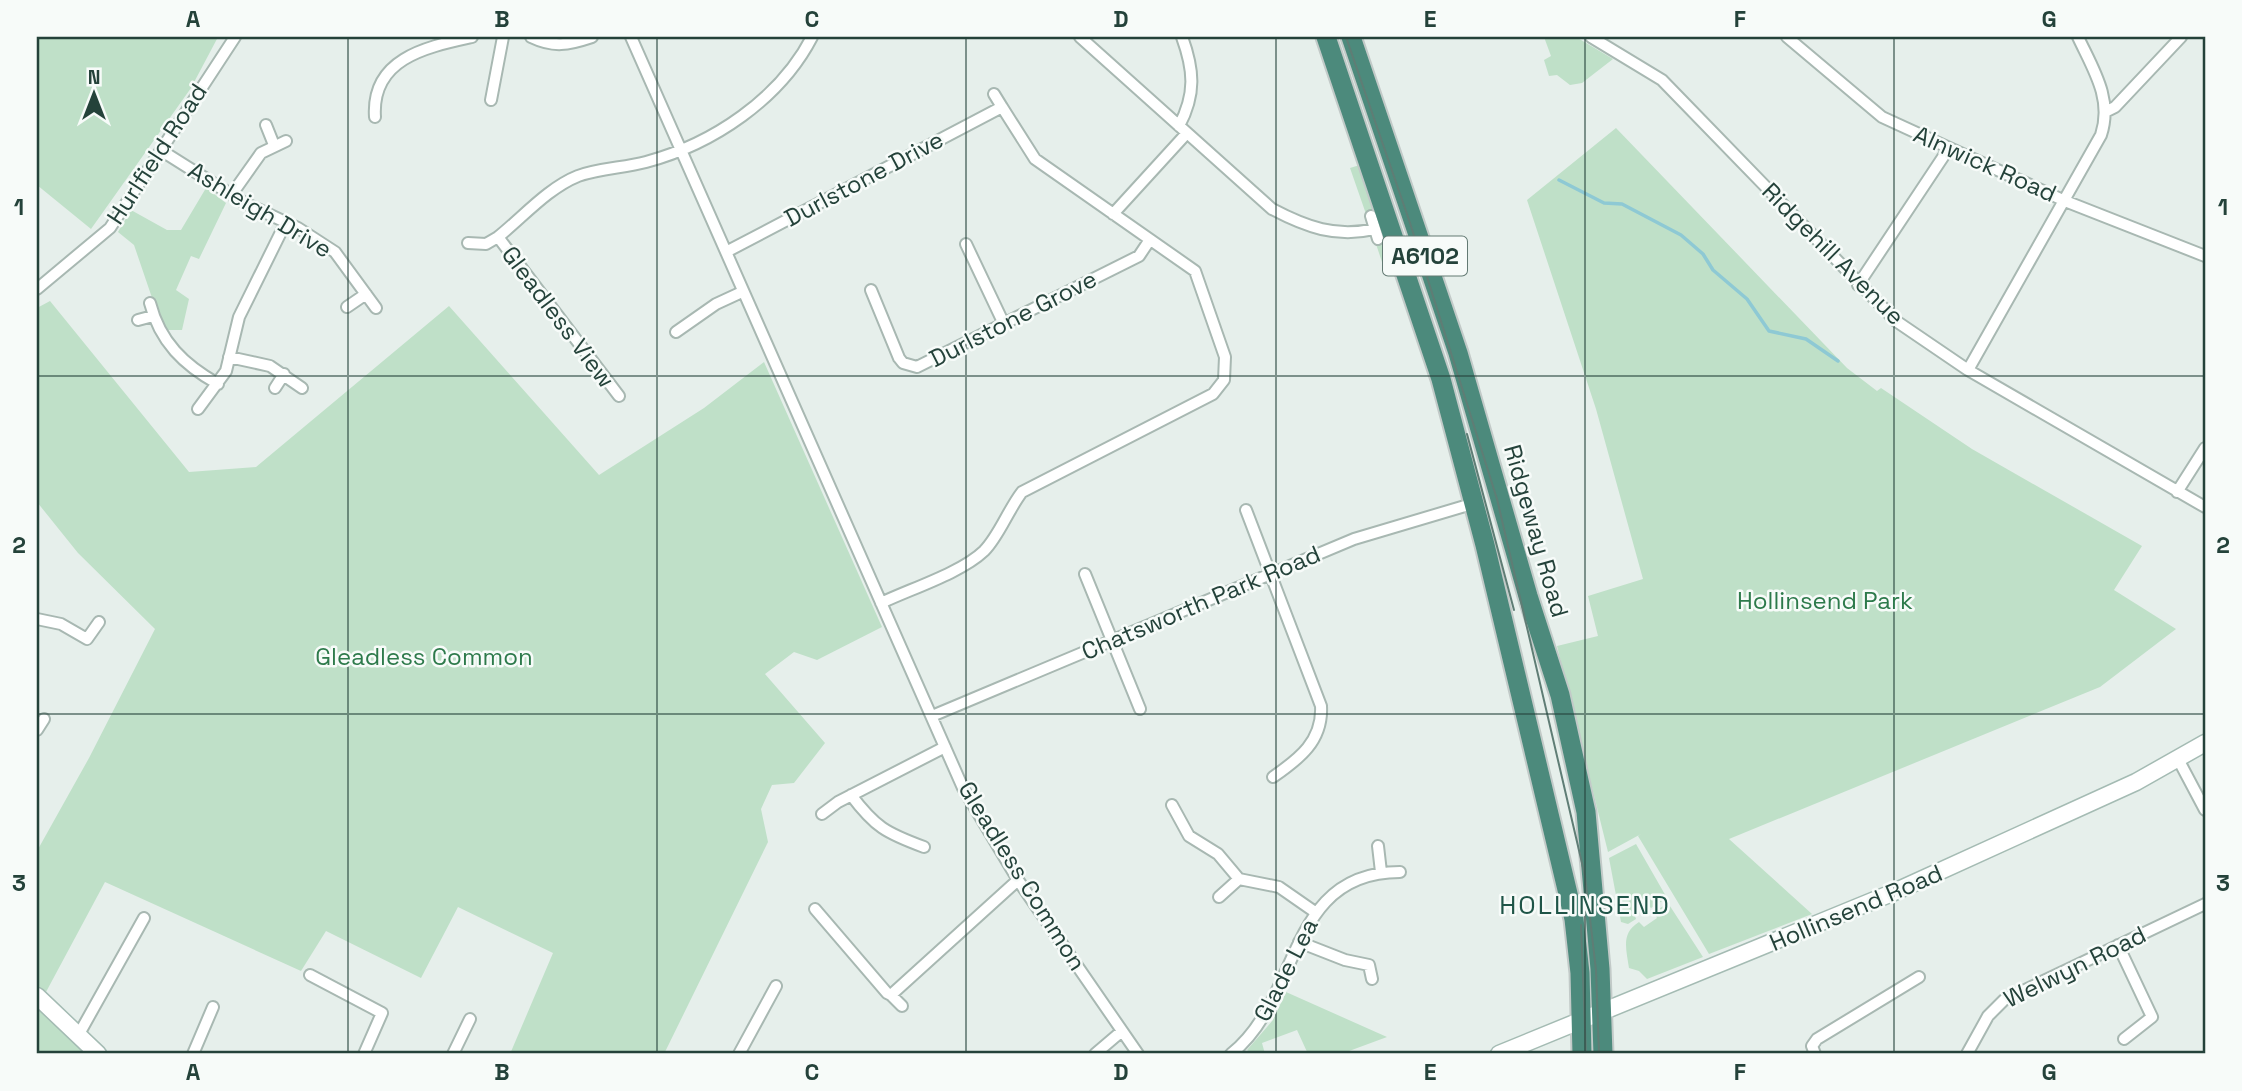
<svg xmlns="http://www.w3.org/2000/svg" width="2242" height="1091" viewBox="0 0 2242 1091" font-family="'Space Grotesk',sans-serif">
  <rect width="100%" height="100%" fill="#e6efeb"/>
  <path fill="#bfe0c8" d="M37,37H218L191,88L91,229L37,185Z
    M1544,37H1576L1613,59L1582,83L1570,85L1557,75L1549,76L1544,60L1551,56Z
    M1616,128L1847,368L1877,391L1881,388L1972,449L2142,546L2114,590L2176,629L2100,687L1729,839L1812,914L1709,954L1638,836L1641,834L1608,852L1557,646L1598,636L1588,596L1643,579L1596,409L1527,200Z
    M1363,164L1396,263L1384,268L1376,244L1383,241L1373,212L1366,214L1350,168Z
    M206,188L226,203L199,259L191,256L176,290L189,299L182,330H163L134,245L118,232L131,210L167,230H181Z
    M50,301L189,472L256,467L449,306L599,475L704,408L764,362L882,627L817,660L794,652L765,674L825,743L794,783L772,785L761,809L768,842L664,1054H510L553,953L458,907L421,978L326,931L301,971L105,882L46,992L37,986V851L89,758L155,629L78,553L37,502V308Z
    M1636,844L1667,898L1651,908L1647,904L1634,913L1636,919L1628,924L1621,922L1609,858Z
    M1668,903L1703,957L1647,979L1639,971L1629,968C1626,948 1621,933 1639,922L1644,927L1657,918L1654,912Z
    M1286,992L1387,1037L1341,1054H1308L1297,1030L1262,1043L1265,1054H1253L1247,1050L1273,1020Z
    M37,1006L85,1054H38Z"/>
  <g fill="none" stroke-linecap="round" stroke-linejoin="round">
    <path stroke="#8ec9d4" stroke-width="3.5" d="M1559,180L1604,203L1622,204L1681,235L1703,254L1713,270L1747,299L1769,331L1806,339L1838,361"/>
    <g stroke="#a8b8b2" stroke-width="14">
      <path id="minor" d="M531,37C554,48 568,45 592,37
        M631,37L963,788L1018,880L1138,1054
        M1080,37L1272,209C1306,227 1336,238 1375,229
        M1591,37L1662,80L1896,321L1968,370L2205,507
        M1787,37L1882,117L2065,201L2205,256
        M994,94L1002,107
        M491,100L503,37
        M2107,111L2115,107L2181,37
        M375,117C371,58 427,47 472,37
        M266,125L274,145
        M1179,126C1196,94 1194,70 1182,37
        M162,151L243,202L298,228L335,252L376,308
        M232,194L261,153L286,141
        M1113,214L1187,133
        M1371,216L1378,239
        M468,243L486,244L498,237
        M966,244L1003,322
        M726,252L1002,107L1035,159L1195,271L1225,357L1224,380L1213,394L1022,492C1008,510 999,536 984,551C961,573 910,589 881,603
        M1858,285L1949,148
        M37,289L110,228L235,37
        M871,290L899,358L903,363L917,367L1139,256L1149,241
        M150,303C160,342 184,365 218,384
        M347,307L366,294
        M138,320L153,316
        M676,332L716,304L742,292
        M229,357L270,366L302,388
        M1968,370L2101,135C2113,99 2093,69 2078,37
        M275,388L284,374
        M619,396L498,237C523,217 548,188 578,176C600,168 624,168 646,162C713,144 780,99 812,37
        M198,409L226,371L239,317L286,222
        M2177,492L2205,448
        M1246,510L1321,706C1323,741 1299,759 1273,777
        M1085,574L1140,709
        M37,619L61,624L87,639L99,622
        M932,716L1354,539L1475,503
        M37,730L44,719
        M2178,759L2205,810
        M851,795C875,827 886,833 924,847
        M1172,805L1189,836L1218,854L1239,879L1279,887L1315,912
        M822,814L838,802L945,747
        M1378,846L1381,872
        M1219,897L1239,879
        M815,909L887,993L891,995L1018,880
        M1299,942L1345,960L1369,965L1372,979
        M2118,945L2152,1017L2124,1039
        M310,975L382,1013L364,1054
        M891,995L902,1006
        M79,1034L144,918
        M193,1054L213,1007
        M453,1054L470,1019
        M739,1054L776,986
        M1095,1054L1122,1031
        M1231,1054C1302,998 1286,872 1400,872
        M1815,1054L1812,1046L1817,1039L1919,977
        M1967,1054L1988,1016L2004,1000L2205,904"/>
    </g>
    <g stroke="#a4bbb3" stroke-width="19">
      <path id="secondary" d="M37,996L98,1054
        M1499,1054L1892,893L2136,782L2205,743"/>
    </g>
    <g stroke="#c2cac8" stroke-width="23">
      <path id="trunk" d="M1326,37L1441,379L1485,545L1574,919L1580,973L1582,1054
        M1351,37L1458,353L1528,596L1560,695L1586,812L1600,969L1603,1054"/>
    </g>
    <use href="#minor" stroke="#fff" stroke-width="10"/>
    <use href="#secondary" stroke="#fff" stroke-width="16"/>
    <use href="#trunk" stroke="#4c8a7c" stroke-width="19"/>
    <path stroke="#5f7d75" stroke-width="2" d="M1346,37L1410,223L1497,499L1585,876L1596,970L1599,1054
      M1467,434L1514,610
      M1581,925L1586,1054"/>
  </g>
  <path fill="none" stroke="#24423a" stroke-width="2" stroke-opacity="0.55" d="M348,37V1054M657,37V1054M966,37V1054M1276,37V1054M1585,37V1054M1894,37V1054M37,376H2205M37,714H2205"/>
  <g text-anchor="middle" stroke-width="5" stroke-linejoin="round" paint-order="stroke">
    <rect fill="#f7fbf9" stroke="#637a73" stroke-width="2" x="1383" y="236.5" width="84" height="39" rx="5"/>
    <g font-size="23" font-weight="bold" fill="#24423a">
      <text x="1425" y="264">A6102</text>
    </g>
    <g font-size="24" fill="#24423a" stroke="#f7fbf9">
      <text transform="translate(157 154) rotate(-57)" y="8">Hurlfield Road</text>
      <text transform="translate(1985 164) rotate(24)" y="8">Alnwick Road</text>
      <text transform="translate(864 179) rotate(-28)" y="8">Durlstone Drive</text>
      <text transform="translate(260 210) rotate(31)" y="8">Ashleigh Drive</text>
      <text transform="translate(1833 254) rotate(45)" y="8">Ridgehill Avenue</text>
      <text transform="translate(558 317) rotate(53)" y="8">Gleadless View</text>
      <text transform="translate(1013 319) rotate(-27)" y="8">Durlstone Grove</text>
      <text transform="translate(1536 531) rotate(74)" y="8">Ridgeway Road</text>
      <text transform="translate(1201 603) rotate(-23)" y="8">Chatsworth Park Road</text>
      <text transform="translate(1022 876) rotate(58)" y="8">Gleadless Common</text>
      <text transform="translate(1856 908) rotate(-23)" y="8">Hollinsend Road</text>
      <text transform="translate(2075 967) rotate(-26)" y="8">Welwyn Road</text>
      <text transform="translate(1286 970) rotate(-63)" y="8">Glade Lea</text>
    </g>
    <g font-size="24" fill="#2d7a4b" stroke="#f7fbf9">
      <text x="1825" y="609">Hollinsend Park</text>
      <text x="424" y="665">Gleadless Common</text>
    </g>
    <g font-size="26" letter-spacing="2" fill="#1f5548" stroke="#f7fbf9">
      <text x="1585" y="914">HOLLINSEND</text>
    </g>
  </g>
  <rect width="2242" height="1091" fill="none" stroke="#f7fbf9" stroke-width="77"/>
  <g transform="translate(94 94)" stroke="#f7fbf9" stroke-width="5" paint-order="stroke">
  <path d="M0-5L12 26L0 18L-12 26Z" fill="#24423a"/>
  <text y="-10" font-size="19" font-weight="bold" text-anchor="middle" fill="#24423a">N</text>
  </g>
  <rect x="38" y="38" width="2166" height="1014" fill="none" stroke="#24423a" stroke-width="2.5"/>
  <g font-size="23" text-anchor="middle" font-weight="bold" fill="#24423a">
    <text x="193" y="27">A</text>
    <text x="502" y="27">B</text>
    <text x="812" y="27">C</text>
    <text x="1121" y="27">D</text>
    <text x="1430" y="27">E</text>
    <text x="1740" y="27">F</text>
    <text x="2049" y="27">G</text>
    <text x="19" y="215">1</text>
    <text x="2223" y="215">1</text>
    <text x="19" y="553">2</text>
    <text x="2223" y="553">2</text>
    <text x="19" y="891">3</text>
    <text x="2223" y="891">3</text>
    <text x="193" y="1080">A</text>
    <text x="502" y="1080">B</text>
    <text x="812" y="1080">C</text>
    <text x="1121" y="1080">D</text>
    <text x="1430" y="1080">E</text>
    <text x="1740" y="1080">F</text>
    <text x="2049" y="1080">G</text>
  </g>
</svg>
